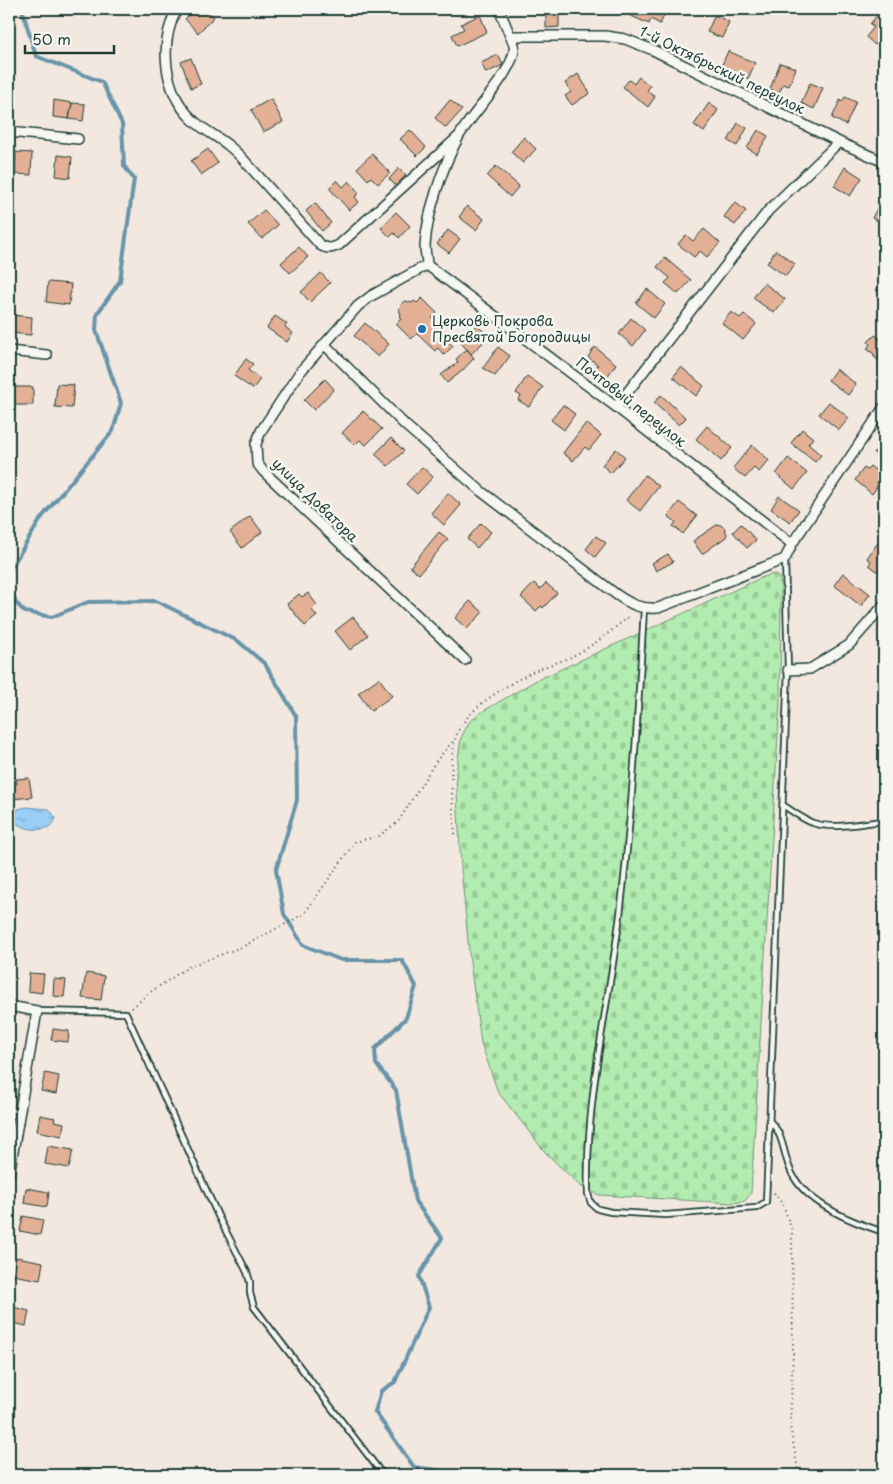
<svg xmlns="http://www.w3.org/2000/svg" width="893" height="1484" viewBox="0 0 893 1484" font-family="'Playpen Sans',sans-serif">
  <defs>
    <pattern id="cemetery-stones" width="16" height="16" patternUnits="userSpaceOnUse" patternTransform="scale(1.25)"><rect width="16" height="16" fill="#b3ecb0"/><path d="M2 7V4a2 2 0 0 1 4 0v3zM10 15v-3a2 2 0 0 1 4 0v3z" fill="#9acb98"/></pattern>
    <pattern id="water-ripples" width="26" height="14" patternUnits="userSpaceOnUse" patternTransform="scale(1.25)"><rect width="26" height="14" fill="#99cef7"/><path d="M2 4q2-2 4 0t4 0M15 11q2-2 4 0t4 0" fill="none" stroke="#7ca8c9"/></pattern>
  </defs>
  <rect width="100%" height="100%" fill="#f2e8e0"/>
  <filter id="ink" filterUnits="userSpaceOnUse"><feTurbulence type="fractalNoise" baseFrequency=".02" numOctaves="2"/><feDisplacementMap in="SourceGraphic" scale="10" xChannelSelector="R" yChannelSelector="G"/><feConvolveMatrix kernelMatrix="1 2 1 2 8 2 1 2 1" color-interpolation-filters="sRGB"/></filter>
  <g filter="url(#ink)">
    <path fill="url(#cemetery-stones)" stroke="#699472" d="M774,574L779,577L781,585L780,701L751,1193L745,1201L732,1203L599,1195L580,1186L545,1152L498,1092L481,1043L470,962L461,867L456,774L461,738L469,722L480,713L535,681L763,577Z"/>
    <path fill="url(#water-ripples)" stroke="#6894a9" d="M26,807L49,809L56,818C51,834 27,831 16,823L14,815L18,809Z"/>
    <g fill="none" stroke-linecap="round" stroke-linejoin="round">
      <path stroke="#6894a9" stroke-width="4" d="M22,9L36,56L102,82L122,124L124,166L134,179L120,281L97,314L96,330L121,403L113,431L42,517L11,568L10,587L16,603L25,612L52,617L88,602L156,601L238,641L265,664L296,716L297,800L276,870L284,914L303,945L341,960H402L416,986L406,1018L375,1049L376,1064L396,1090L415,1201L442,1238L419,1276L429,1307L395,1382L381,1391L375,1412L414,1467L472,1475"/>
    </g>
    <path fill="#e3b096" stroke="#1f3d34" d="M195,9H205L214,17L198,33L185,19Z
      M546,9H559V27L546,28Z
      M632,9H667L660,24L651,19L649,24L629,15Z
      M882,9H884V34L875,45L866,37L874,27L870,24Z
      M480,15L487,32L457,46L452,35L464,29L461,24Z
      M715,15L729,22L722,38L707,32Z
      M728,51L755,63L748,79L721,67Z
      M498,55L503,65L486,73L481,63Z
      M191,58L201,84L191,88L181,62Z
      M780,63L796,68L789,86L783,84L779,93L770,89Z
      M578,74L590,93L572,105L565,96L571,92L565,83Z
      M639,77L650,86L647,91L655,97L648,107L623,87L629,80L634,84Z
      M810,83L823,88L814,109L801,103Z
      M845,97L856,102L846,125L832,118L840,100L842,102Z
      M271,99L283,122L263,132L251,110Z
      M54,100L72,103L69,119L53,117Z
      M450,100L462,110L446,128L435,118Z
      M72,103L85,104L83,121L69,119Z
      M709,103L718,110L704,132L694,125Z
      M738,123L747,128L737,146L728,141Z
      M410,130L426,147L417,156L400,139Z
      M758,130L768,136L757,154L747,148Z
      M524,137L536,149L523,163L511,152Z
      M208,149L218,163L201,175L191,161Z
      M16,152L32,153L31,175L15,174Z
      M372,154L390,173L378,184L371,177L368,180L357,168Z
      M58,155L72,157L70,178L56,176Z
      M496,166L519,186L510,197L487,176Z
      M845,167L862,178L850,196L834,186Z
      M399,168L406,175L396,186L389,179Z
      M337,180L343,187L349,181L359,193L355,197L359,202L349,210L329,188Z
      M884,195V224L872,218Z
      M735,202L746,211L735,225L724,217Z
      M315,203L331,223L322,231L306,211Z
      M467,206L484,219L476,230L459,217Z
      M264,210L278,225L262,239L248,224Z
      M396,212L410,226L399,238L394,233L390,237L381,228Z
      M704,229L720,243L707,257L700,251L694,257L678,244L686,235L693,241Z
      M448,230L460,239L449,253L437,244Z
      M299,247L308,257L290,273L281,263Z
      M776,250L795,264L786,276L767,263Z
      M665,258L691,280L678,294L665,283L670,278L657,267Z
      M321,273L330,283L310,302L301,292Z
      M884,279V296L876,290Z
      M48,282L71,284L69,305L46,302Z
      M764,283L785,299L774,313L753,298Z
      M647,289L665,304L654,318L636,303Z
      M422,298L437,313L432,318L450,336L446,339L453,346L444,355L438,348L435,351L417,334L411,339L396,324L401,319L399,316L401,315L399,309L403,302L406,301L412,303L414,301L417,303Z
      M731,312L740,318L744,314L756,324L743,340L722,323Z
      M12,315L32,317L31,335L11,333Z
      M275,316L287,324L285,327L293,333L287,342L267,328Z
      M631,318L645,330L633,346L619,334Z
      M365,323L389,344L378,357L354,336Z
      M477,325L489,337L471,354L460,342Z
      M875,335L882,340L884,338V370L879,365L881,362L874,357V354L867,349L870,344L868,342Z
      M498,347L510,356L495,376L483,368Z
      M595,347L616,364L605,380L593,371L598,365L588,357Z
      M467,349L474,358L462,371L447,383L441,375L458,362L456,359Z
      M246,359L253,364L248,370L260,379L253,389L234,376Z
      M681,367L704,386L696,396L673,377Z
      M836,369L856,384L848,395L828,380Z
      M527,376L543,387L529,407L518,400L521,396L516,393Z
      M325,379L334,389L314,410L304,400Z
      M57,384L74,385L72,408L55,407Z
      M14,387H33V405H15Z
      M661,395L686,418L679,425L654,403Z
      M829,402L849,418L839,430L819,414Z
      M563,405L575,414L564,430L551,420Z
      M363,411L382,429L366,445L360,440L355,445L342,433Z
      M586,423L601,435L589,450L585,447L573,461L563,453Z
      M707,426L732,448L721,461L696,439Z
      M802,429L813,438L808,444L821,455L815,462L791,443Z
      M391,438L404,451L388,466L375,454Z
      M884,438V460L874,453Z
      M752,445L769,460L759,472L754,468L745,478L733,468Z
      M616,449L625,457L611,473L602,465Z
      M788,458L807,473L794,489L776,474Z
      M870,466L884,477L872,494L855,480L864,468L867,470Z
      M422,467L433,477L417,494L406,484Z
      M645,475L659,486L640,511L626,500Z
      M448,493L461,505L444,525L431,513Z
      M779,496L799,510L790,522L771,509Z
      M679,502L697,516L683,534L673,526L676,522L668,516Z
      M250,516L262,532L242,548L230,532Z
      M481,523L491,532L477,548L467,539Z
      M718,524L724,527L727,534L726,537L702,554L693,541Z
      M741,524L756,540L747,548L733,532Z
      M439,532L448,539L419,574L410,567Z
      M596,536L606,543L595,557L586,549Z
      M877,544L884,549V576L869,565L871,561L867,558Z
      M668,554L673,562L656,571L652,563Z
      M843,573L870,594L861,606L834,585Z
      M534,583L540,589L546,583L557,593L543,608L541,606L536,611L521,597Z
      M308,593L317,605L312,610L317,616L305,626L287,604L299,594L302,597Z
      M470,601L483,612L467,629L455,618Z
      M353,617L368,635L350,650L335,631Z
      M379,678L392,696L371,711L358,693Z
      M29,778L32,797L12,799L10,784H17L16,779Z
      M29,973L44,974L42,993L28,991Z
      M86,973L104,976L101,1000L82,998Z
      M54,979L66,980L64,997L53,996Z
      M53,1029L69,1031L68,1042L51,1040Z
      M45,1073L59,1076L56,1094L41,1091Z
      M40,1115L55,1118L54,1121L64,1123L62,1136L37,1131Z
      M48,1146L73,1150L69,1168L45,1164Z
      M26,1188L49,1192L47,1207L24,1203Z
      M23,1216L43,1220L40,1235L20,1231Z
      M16,1257L43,1262L40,1280L13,1275Z
      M9,1306L29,1311L26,1326L9,1322Z"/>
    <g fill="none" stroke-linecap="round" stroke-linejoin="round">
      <g stroke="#1f3d34" stroke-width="8">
        <path id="lane" d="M644,609C638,711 632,813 620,915C608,1008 585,1100 588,1194L591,1203L598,1209L611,1212L666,1215L756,1208L766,1202L788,670L785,559
          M783,805C792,811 802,819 813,823C835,830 862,823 884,821
          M37,1011L126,1013L219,1218L247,1272L250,1282V1293L254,1307L383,1475
          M769,1120C772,1124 776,1128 778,1132C784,1144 785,1158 790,1169C803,1203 852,1222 884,1232"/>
      </g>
      <g stroke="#1f3d34" stroke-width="12">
        <path id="street" d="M177,9C159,43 163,91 192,119C203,130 217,136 229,146C234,150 239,155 243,159L320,245C327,249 331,249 339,245L459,136
          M510,36H605L625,39L653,50L839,142L884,162
          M9,132L78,139
          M427,265L371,296L358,306L300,372L261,431L256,444L257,463L263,471L465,660
          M427,265L616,407L792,544
          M427,265C427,259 425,253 425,246C427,212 443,166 459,136C471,114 518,68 514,45L499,9
          M324,344L405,425L482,492L617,595C632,605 640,609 658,608L785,559L792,544L884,407
          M9,351L47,355
          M616,407L768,211L839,142
          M788,670L810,669L849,645L884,605
          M9,1006L37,1011L9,1175"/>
      </g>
      <path stroke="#1f3d34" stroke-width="2" stroke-dasharray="1 4" stroke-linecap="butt" d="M455,834C453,803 448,770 455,740C461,711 506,686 530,673C544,666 561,662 575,655C595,645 613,629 631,615
        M132,1008L149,993L190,966L244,946L304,914L355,842L379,836L398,822L436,761L455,739
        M774,1193L783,1204L792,1231L793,1351L790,1426L799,1475"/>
      <use href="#lane" stroke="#f6f6f2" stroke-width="4.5"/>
      <use href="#street" stroke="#f6f6f2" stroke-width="9"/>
    </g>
  </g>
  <circle fill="#1f6fb2" stroke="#f6f6f2" stroke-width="2" cx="422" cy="329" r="5"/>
  <g text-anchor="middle" stroke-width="5" stroke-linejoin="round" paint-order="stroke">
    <g font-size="14" fill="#1f3d34" stroke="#f6f6f2">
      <text transform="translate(722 70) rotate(26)" y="5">1-й Октябрьский переулок</text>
      <text transform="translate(631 402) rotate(38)" y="5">Почтовый переулок</text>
      <text transform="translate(315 500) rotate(44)" y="5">улица Доватора</text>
    </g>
    <g font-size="14" fill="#1f3d34" stroke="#f6f6f2" text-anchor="start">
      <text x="432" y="326">Церковь Покрова<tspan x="432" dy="16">Пресвятой Богородицы</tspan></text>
    </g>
  </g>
  <rect width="893" height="1484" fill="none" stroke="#f6f6f2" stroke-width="30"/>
  <rect x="15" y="15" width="863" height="1454" fill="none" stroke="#1f3d34" stroke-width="2" filter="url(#ink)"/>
  <path d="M25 45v8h89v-8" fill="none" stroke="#1f3d34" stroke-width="2.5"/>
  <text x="32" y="45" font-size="15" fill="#1f3d34" stroke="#f6f6f2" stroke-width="4" paint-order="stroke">50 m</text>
</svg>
